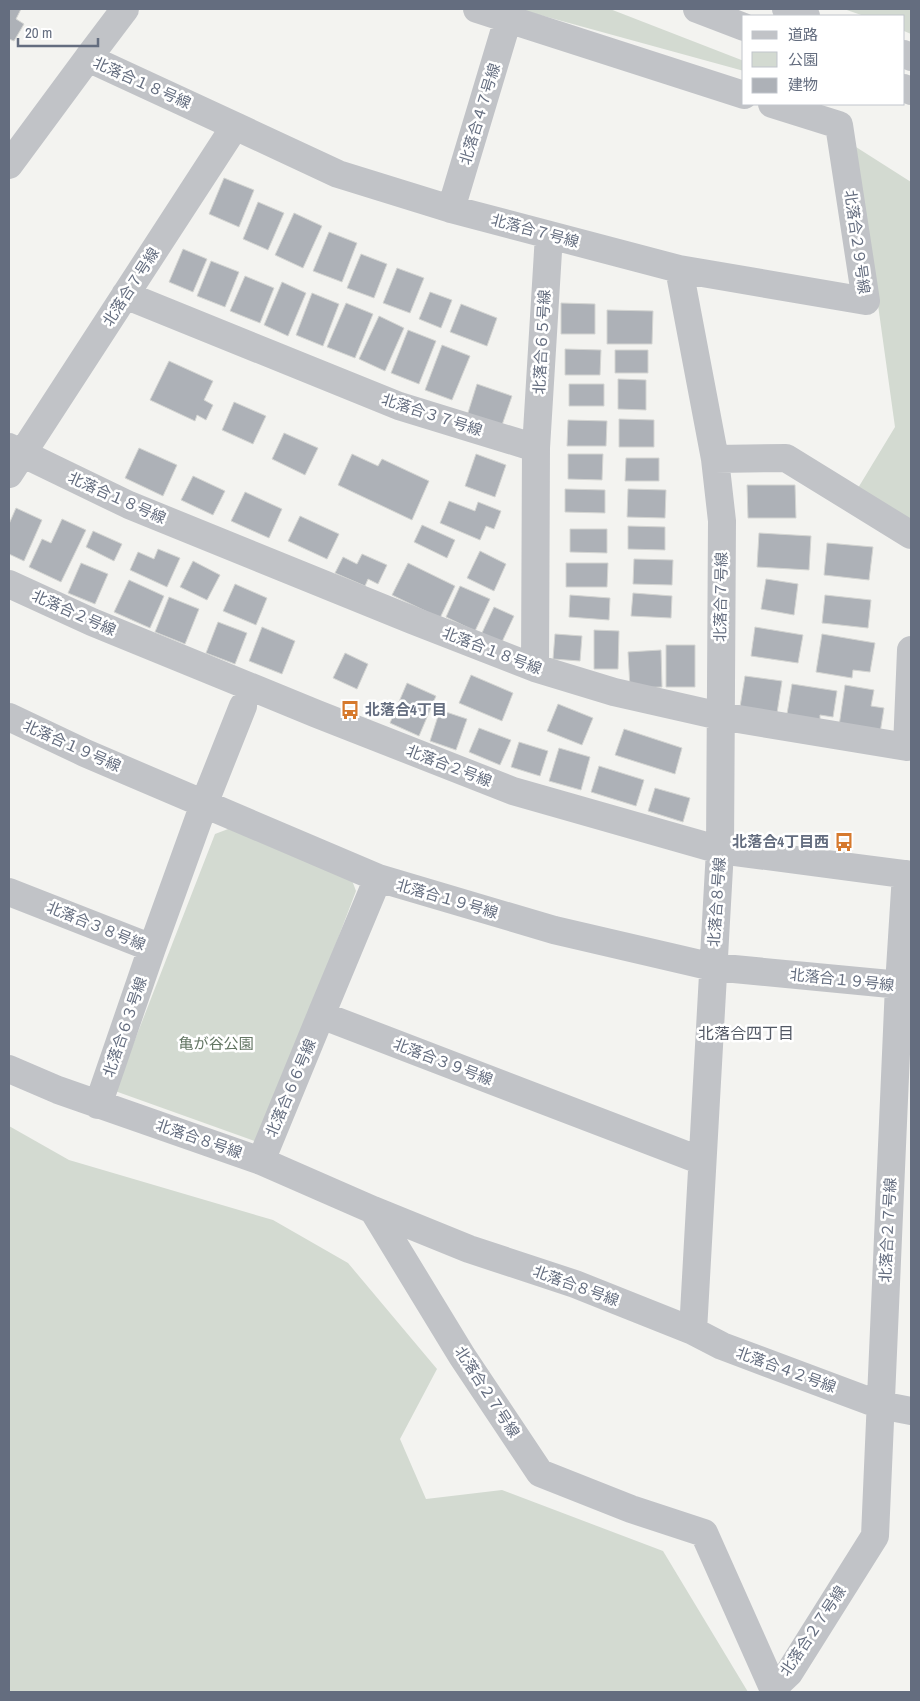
<svg xmlns="http://www.w3.org/2000/svg" width="920" height="1701" viewBox="0 0 920 1701" font-family="'Archivo Narrow','Noto Sans JP',sans-serif">
  <rect width="100%" height="100%" fill="#f3f3f0"/>
  <path fill="#d3dad1" d="M518,9H610L744,61V71Z
    M844,9H911V34L904,31V16H864Z
    M856,147L911,182V524L855,493L895,427Z
    M236,826L350,875L356,891L260,1143L115,1091L215,834Z
    M9,1126L69,1160L273,1220L348,1263L437,1369L400,1439L426,1499L502,1490L663,1551L748,1692H9Z"/>
  <path fill="#adb1b7" stroke="#d4d5d2" d="M9,9H21L16,19L24,24L14,41L9,39Z
    M224,178L254,190L239,227L209,214Z
    M258,202L284,213L268,250L243,239Z
    M294,213L322,226L303,268L275,255Z
    M329,232L357,243L342,282L313,271Z
    M183,249L207,259L193,292L169,282Z
    M361,254L387,264L374,298L347,288Z
    M211,261L239,272L225,307L197,296Z
    M397,268L424,278L410,313L383,303Z
    M245,276L274,288L260,323L230,311Z
    M282,282L306,293L288,336L264,325Z
    M430,292L452,300L441,328L419,319Z
    M312,293L339,304L323,346L296,335Z
    M346,303L373,314L355,358L327,347Z
    M561,303L595,304V334H561Z
    M461,304L497,318L487,346L450,332Z
    M607,310L653,311L652,344H607Z
    M379,316L404,328L385,371L359,359Z
    M408,330L436,341L419,384L391,373Z
    M442,345L470,356L452,400L425,390Z
    M565,349L601,350L600,375H565Z
    M615,350H648V373H615Z
    M169,361L213,381L204,400L213,405L206,420L197,415L195,421L150,400Z
    M618,379L646,380V410L618,409Z
    M477,384L512,396L501,428L467,416Z
    M569,384H604V406H569Z
    M234,402L266,416L253,444L222,430Z
    M619,419L654,420V447H619Z
    M568,420L607,421L606,446H567Z
    M284,433L318,448L305,475L272,459Z
    M139,448L177,465L163,496L125,478Z
    M352,454L378,466L382,459L429,481L412,520L338,485Z
    M476,454L506,465L495,497L465,486Z
    M568,454H603L602,480L568,479Z
    M626,458H659V481H625Z
    M193,476L225,491L213,515L181,500Z
    M747,485H795L796,518H748Z
    M565,489L605,490V513L565,512Z
    M628,489L666,490L665,518L627,517Z
    M245,492L282,509L269,538L231,521Z
    M449,501L475,511L478,502L501,511L494,529L486,526L480,540L440,523Z
    M16,508L42,520L24,561L9,554V524Z
    M300,516L339,534L327,559L288,541Z
    M62,519L86,530L61,582L29,567L42,539L51,543Z
    M422,525L455,540L447,558L414,542Z
    M628,526L665,527V550L628,549Z
    M570,529H607V553L570,552Z
    M93,531L122,544L114,561L86,547Z
    M759,533L811,536L809,570L757,567Z
    M827,543L873,547L869,580L824,575Z
    M158,549L180,558L167,587L130,570L138,552L154,559Z
    M480,551L506,564L494,591L467,578Z
    M362,554L387,565L378,584L368,579L365,586L335,573L343,557L357,564Z
    M634,559L673,560L672,585L633,584Z
    M193,561L220,575L207,600L180,587Z
    M81,563L108,574L95,604L68,593Z
    M408,563L455,586L440,618L392,595Z
    M566,563H608L607,587H566Z
    M766,579L798,584L794,615L761,609Z
    M129,580L164,596L150,628L114,612Z
    M235,584L267,598L256,625L223,611Z
    M460,586L490,599L475,631L446,617Z
    M633,593L672,596L671,618L631,616Z
    M570,595L610,598L609,620L569,617Z
    M825,595L871,600L868,628L822,623Z
    M169,597L199,609L185,644L155,632Z
    M494,607L514,616L501,644L481,635Z
    M218,622L247,633L235,664L206,653Z
    M262,627L295,641L282,674L249,661Z
    M755,627L803,635L798,663L751,656Z
    M594,630L619,631L618,669H594Z
    M555,634L582,636L580,661L553,659Z
    M822,634L875,643L870,672L853,670L852,678L816,672Z
    M666,645H695V687H666Z
    M661,650L662,687L630,688L628,652Z
    M345,653L368,664L357,689L333,678Z
    M471,675L513,693L502,721L459,703Z
    M745,676L782,681L777,713L740,707Z
    M407,683L436,696L419,736L390,723Z
    M792,684L837,691L833,717L820,715V720L787,714Z
    M845,685L874,690L871,706L884,708L880,733L839,726Z
    M558,704L593,718L582,745L547,731Z
    M440,710L467,719L456,750L430,741Z
    M479,728L511,740L500,765L469,752Z
    M624,729L682,748L675,774L615,755Z
    M519,742L548,751L540,776L511,767Z
    M559,748L590,757L581,790L549,781Z
    M599,766L644,780L636,806L591,792Z
    M655,788L690,798L683,822L648,811Z"/>
  <g fill="none" stroke-linecap="round" stroke-linejoin="round">
    <path stroke="#c1c3c7" stroke-width="28" d="M477,9L744,95
      M697,9L744,27
      M786,9L806,16
      M904,54L911,57
      M88,58L125,9
      M904,88L911,91
      M9,165L88,58L235,126
      M451,209L508,19
      M679,269L866,301L839,125L772,104
      M125,295L399,406L536,448L535,668
      M9,447L129,505L412,620L535,668L614,692L720,716L907,747L911,650
      M536,448L549,235
      M715,459L786,458L911,535
      M9,474L235,126L338,174L451,209L679,269L715,459L722,521L720,850L693,1331L575,1284L469,1249L373,1210L261,1161L58,1090L9,1069
      M9,584L92,622L317,714L513,791L720,850L911,875
      M9,717L85,753L378,878L554,930L713,967L911,986
      M378,878L321,1015L702,1161
      M9,892L152,948L204,804L243,706
      M98,1105L152,948
      M261,1161L321,1015
      M373,1210L462,1356L540,1473L631,1509L704,1533L773,1688L789,1673L875,1536L899,985L906,874
      M693,1331L722,1346L880,1405L911,1411"/>
  </g>
  <defs>
    <g id="bus-bare" transform="scale(1.5)"><path d="M-5-6H5V4H4V6H2V4H-2V6H-4V4H-5ZM-3.5-4V0h7V-4ZM-3.5 1.2v1.5H-2V1.2ZM2 1.2v1.5H3.5V1.2Z" fill="#d6792d" stroke="#fff" stroke-width="2.5" paint-order="stroke"/></g>
  </defs>
  <g fill-rule="evenodd">
    <use href="#bus-bare" x="350" y="710"/>
    <use href="#bus-bare" x="844" y="842"/>
  </g>
  <g text-anchor="middle" stroke-width="5" stroke-linejoin="round" paint-order="stroke">
    <g font-size="15" fill="#646d7f" stroke="#fff">
      <text transform="translate(142 83) rotate(24)" y="5">北落合１８号線</text>
      <text transform="translate(480 114) rotate(-73)" y="5">北落合４７号線</text>
      <text transform="translate(535 231) rotate(15)" y="5">北落合７号線</text>
      <text transform="translate(857 242) rotate(82)" y="5">北落合２９号線</text>
      <text transform="translate(131 287) rotate(-57)" y="5">北落合７号線</text>
      <text transform="translate(542 342) rotate(-87)" y="5">北落合６５号線</text>
      <text transform="translate(432 415) rotate(18)" y="5">北落合３７号線</text>
      <text transform="translate(117 498) rotate(24)" y="5">北落合１８号線</text>
      <text transform="translate(721 597) rotate(-89)" y="5">北落合７号線</text>
      <text transform="translate(74 613) rotate(24)" y="5">北落合２号線</text>
      <text transform="translate(492 651) rotate(21)" y="5">北落合１８号線</text>
      <text transform="translate(72 746) rotate(24)" y="5">北落合１９号線</text>
      <text transform="translate(449 766) rotate(21)" y="5">北落合２号線</text>
      <text transform="translate(447 899) rotate(16)" y="5">北落合１９号線</text>
      <text transform="translate(717 902) rotate(-86)" y="5">北落合８号線</text>
      <text transform="translate(96 926) rotate(22)" y="5">北落合３８号線</text>
      <text transform="translate(842 980) rotate(6)" y="5">北落合１９号線</text>
      <text transform="translate(125 1027) rotate(-71)" y="5">北落合６３号線</text>
      <text transform="translate(443 1062) rotate(21)" y="5">北落合３９号線</text>
      <text transform="translate(291 1088) rotate(-67)" y="5">北落合６６号線</text>
      <text transform="translate(199 1139) rotate(19)" y="5">北落合８号線</text>
      <text transform="translate(888 1230) rotate(-87)" y="5">北落合２７号線</text>
      <text transform="translate(576 1286) rotate(20)" y="5">北落合８号線</text>
      <text transform="translate(786 1370) rotate(20)" y="5">北落合４２号線</text>
      <text transform="translate(487 1392) rotate(57)" y="5">北落合２７号線</text>
      <text transform="translate(813 1631) rotate(-56)" y="5">北落合２７号線</text>
    </g>
    <g font-size="15" font-weight="bold" fill="#646d7f" stroke="#fff" text-anchor="start">
      <text x="365" y="715">北落合4丁目</text>
      <text x="829" y="847" text-anchor="end">北落合4丁目西</text>
    </g>
    <g font-size="15" fill="#637663" stroke="#fff">
      <text x="216" y="1049">亀が谷公園</text>
    </g>
    <g font-size="16" fill="#525864" stroke="#fff">
      <text x="746" y="1039">北落合四丁目</text>
    </g>
  </g>
  <rect width="920" height="1701" fill="none" stroke="#646d7f" stroke-width="20"/>
  <rect x="742" y="15" width="162" height="90" fill="#ffffff" stroke="#c1c5cc"/>
  <rect x="752" y="31" width="25" height="8" fill="#c1c3c7" stroke="#c1c5cc"/>
  <text x="788" y="40" font-size="15" fill="#646d7f">道路</text>
  <rect x="752" y="52" width="25" height="15" fill="#d3dad1" stroke="#c1c5cc"/>
  <text x="788" y="65" font-size="15" fill="#646d7f">公園</text>
  <rect x="752" y="78" width="25" height="15" fill="#adb1b7" stroke="#c1c5cc"/>
  <text x="788" y="90" font-size="15" fill="#646d7f">建物</text>
  <path d="M18 38v8h80v-8" fill="none" stroke="#646d7f" stroke-width="2.5"/>
  <text x="25" y="38" font-size="15" fill="#646d7f" stroke="#ffffff" stroke-width="4" paint-order="stroke">20 m</text>
</svg>
